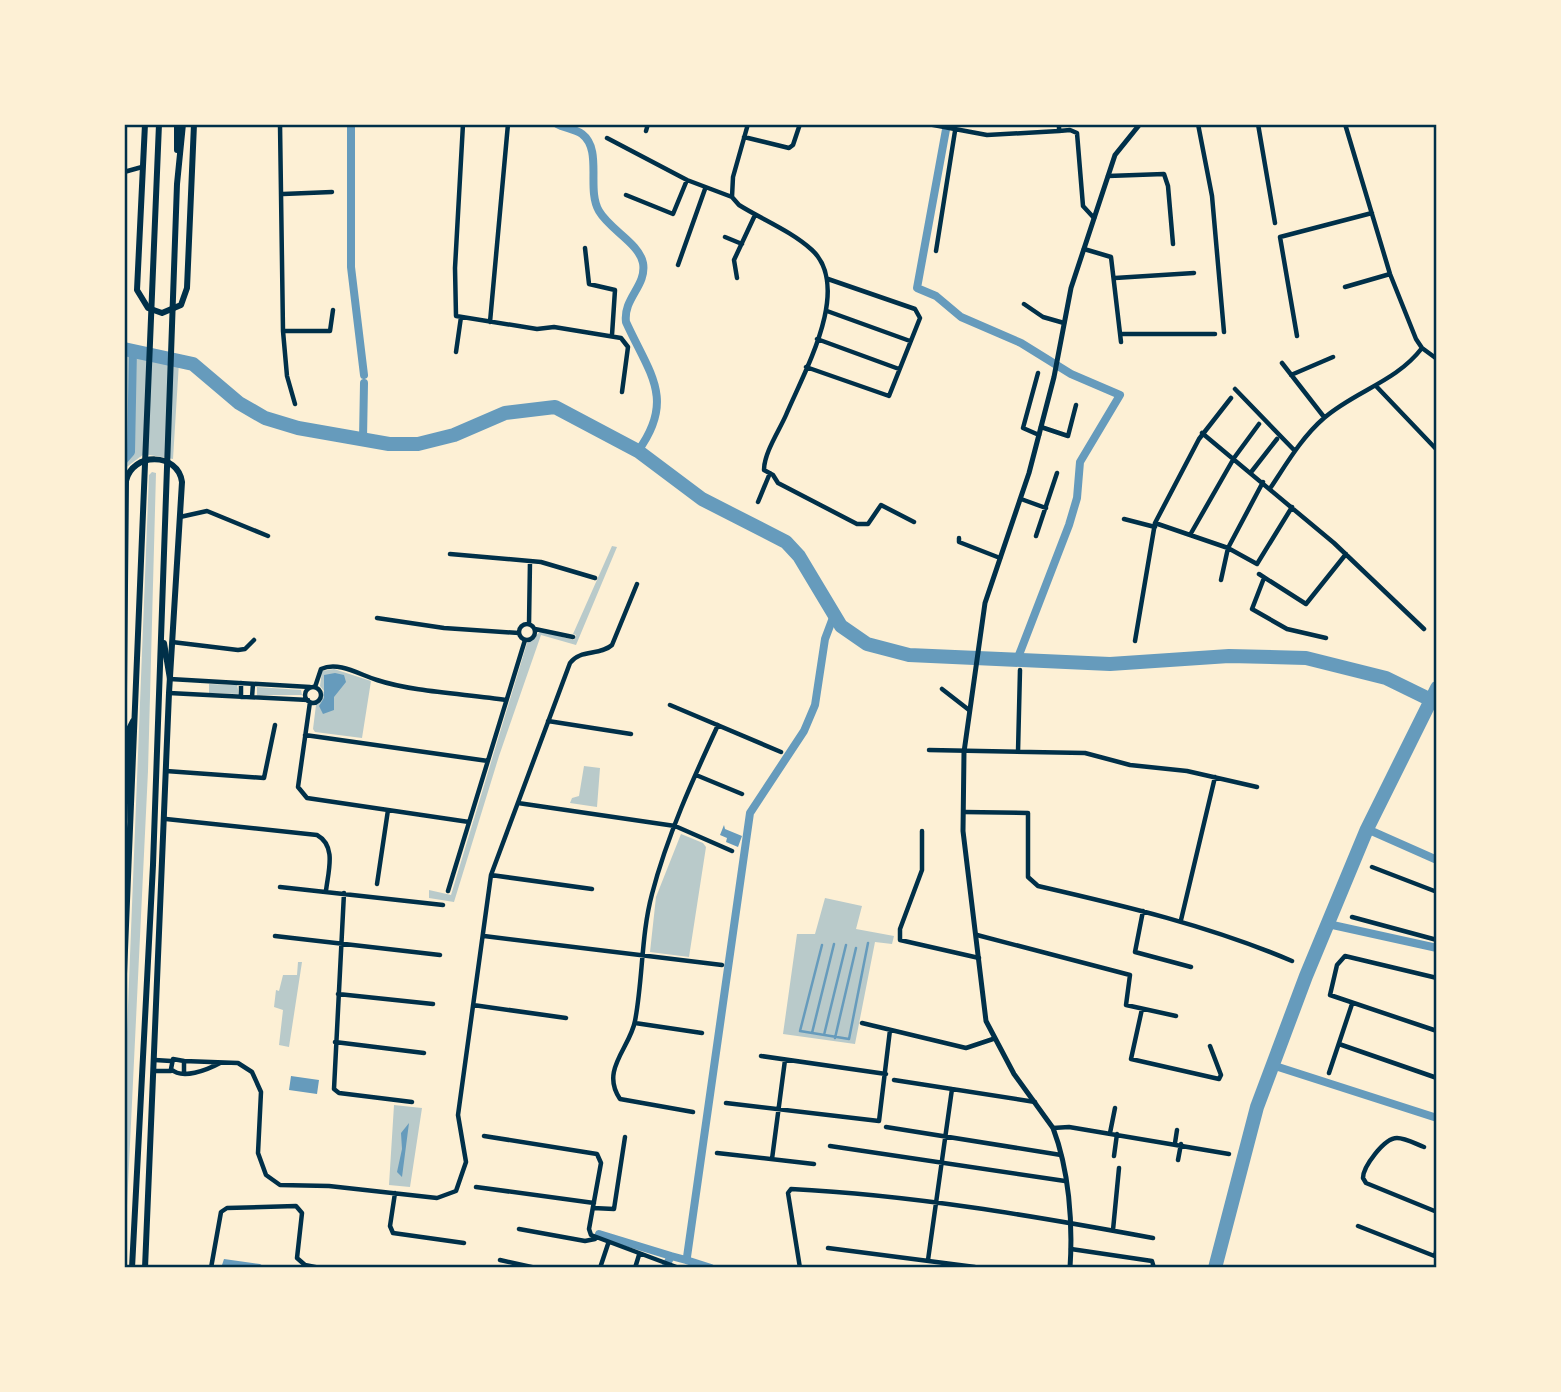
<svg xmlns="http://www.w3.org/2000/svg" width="1561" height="1392" viewBox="0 0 1561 1392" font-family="'Space Grotesk',sans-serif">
  <rect width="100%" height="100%" fill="#fdf0d5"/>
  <path fill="#b9caca" d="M124,353L179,362L173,459L144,454L124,469V437L127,436Z
    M152,472L156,473L148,771L124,1268V1108L149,475Z
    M612,546L617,547L576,645L541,635L499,756L454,902L429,898V890L451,895L527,643L541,631L574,640L576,635L573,634Z
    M334,669L371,681L362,738L315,732L313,729L316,705L324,691L320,686L322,671Z
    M209,684L237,685L239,694L209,693Z
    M257,687L301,690L302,695H257Z
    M584,766L600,768L597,807L570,803L572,798L579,796Z
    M681,834L703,843L706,847L689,957L650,952L656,897Z
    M825,898L862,906L856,929L894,936L892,944L875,942L855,1044L783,1034L797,934H815Z
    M298,962H302L289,1047L279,1045L283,1010L274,1007L276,990L279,991L283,975H297Z
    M394,1105L422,1108L410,1187L389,1185Z"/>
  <path fill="#669bbc" d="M335,673L344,675L346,682L334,697V710L323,714L319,706L324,698V675Z
    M724,825L725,829L742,836L738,847L726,842L727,838L720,835Z
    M291,1076L319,1080L317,1094L289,1090Z
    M409,1123L402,1177L397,1172L402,1149L401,1133Z
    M224,1259L260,1264L266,1268H221Z"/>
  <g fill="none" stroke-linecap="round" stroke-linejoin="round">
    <path stroke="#669bbc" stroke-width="2.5" d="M822,945L800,1031L849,1039L868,943
      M812,1033L834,944
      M824,1035L846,945
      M835,1038L856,948"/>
    <path stroke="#669bbc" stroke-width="8" d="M351,124V267L364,375
      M557,124C564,128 575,129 582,134C603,150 586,189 599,211C610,230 639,243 643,263C647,286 623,298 626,322C649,373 676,399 638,451
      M947,124L917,288L936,296L961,317L1021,343L1071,374L1120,395L1080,462L1077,498L1069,525L1017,660
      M363,439L364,383
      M124,460L131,452L133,349
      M1367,829L1437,860
      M1328,924L1437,948
      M1272,1065L1437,1118
      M599,1234L671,1256
      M686,1260L711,1268
      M665,1268L671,1256L686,1260L687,1257L750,813L804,731L815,705L825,639L834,615"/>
    <path stroke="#669bbc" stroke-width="14" d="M124,349L193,364L239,403L265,418L298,428L389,444H418L454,435L505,413L555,407L638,451L702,499L786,542L799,556L841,626L867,644L909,655L1110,664L1229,656L1306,658L1386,678L1429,699
      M1215,1268L1257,1107L1306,976L1367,829L1437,688"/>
    <path stroke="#003049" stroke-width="4.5" d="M280,124L283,331L287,376L295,404
      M463,124L455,268L456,316L537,329L554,327L621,338L628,347L622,392
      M928,124L987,135L1059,131
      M1059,124V131L1070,130L1077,133L1083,206L1094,218
      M1198,124L1212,196L1224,332
      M1258,124L1275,223
      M1345,124L1390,274L1416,339L1422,348L1437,359
      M646,131L648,124
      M744,137L789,148L793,145L800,124
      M607,138L687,180L732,197
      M124,172L142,167
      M1108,176L1164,174L1168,186L1173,244
      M283,194L332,192
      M626,195L673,214L687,180
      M732,197L739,205C763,220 791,231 812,250C853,288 803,374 786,415C779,431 764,453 764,470L773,475L778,483L857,524H868L881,505L914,522
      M732,197L733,177L748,124
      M725,237L742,244
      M585,248L589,284L615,290L612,335
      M1084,249L1111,257L1121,342
      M936,251L955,131
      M678,265L705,189
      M737,278L734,260L755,215
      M1115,278L1194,273
      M1345,287L1390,274
      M1024,304L1043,317L1064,323
      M827,311L910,341
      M490,322L508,124
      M283,331H330L333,310
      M1121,334H1215
      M1297,336L1280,237L1372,213
      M817,339L899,369
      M456,352L461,317
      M1282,363L1324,417
      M806,367L889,396L920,318L915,309L828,279
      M1038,373L1023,428L1039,435
      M1291,375L1333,357
      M1376,386L1437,450
      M1235,389L1295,451
      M1041,427L1068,436L1076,405
      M1202,433L1334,543L1424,629
      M1252,471L1277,439
      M1271,487C1287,463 1302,437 1324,418C1355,391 1396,382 1422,348
      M1021,499L1046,508
      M758,502L770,473
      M180,517L207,511L268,536
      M1124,519L1155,527
      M1155,523L1228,548L1257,564L1292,507
      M1190,535L1234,458L1259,424
      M1036,536L1057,473
      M959,538V542L1000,558
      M450,554L541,562L595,578
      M1259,574L1306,604L1346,554
      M1264,578L1252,609L1287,629L1326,638
      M1221,580L1228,548L1263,482
      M377,618L444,628L519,633
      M519 632a8 8 0 1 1 16 0a8 8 0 1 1-16 0Z
      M529,624L530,561
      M535,629L573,637
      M1135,641L1155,523L1199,439L1231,398
      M172,642L238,650L245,649L254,640
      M170,679L310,687
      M305 695a8 8 0 1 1 16 0a8 8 0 1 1-16 0Z
      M315,687L321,669C339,661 360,675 377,680C413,692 468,694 506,700
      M942,689L969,710
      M169,693L308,700
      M241,697V683
      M252,697L253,684
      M310,702L298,787L307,798L469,822
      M670,705L781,752
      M548,721L631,734
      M305,735L488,761
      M929,750L1085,753L1130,765L1187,771L1257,787
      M1018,752L1020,670
      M166,771L264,778L275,725
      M696,775L742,794
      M518,803L675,826L732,851
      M964,812L1028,813V877L1038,886C1125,906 1210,926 1292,961
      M166,819L317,835C337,846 328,872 326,891
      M922,831V870L900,929V940L979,958
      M1372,867L1437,892
      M491,875L592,889
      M377,884L388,810
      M280,887L443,905
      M448,891L525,640
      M344,893L334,1089L339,1093L412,1102
      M1143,911L1135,952L1191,967
      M1352,917L1437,940
      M1181,920L1215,777
      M977,935L1130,975L1126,1005L1176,1016
      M275,936L440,955
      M484,936L722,965
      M1437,978L1345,956L1337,965L1330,995L1437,1031
      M338,994L433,1004
      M473,1005L566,1018
      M1142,1009L1131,1059L1219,1079L1221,1075L1210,1046
      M635,1023L702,1033
      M862,1023L966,1048L993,1039
      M335,1042L424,1053
      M1339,1044L1437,1078
      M761,1056L886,1074
      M155,1060L171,1061
      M184,1061L238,1063L252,1072L261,1092L258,1153L266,1175L280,1185L329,1186L437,1198L456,1191L466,1162L458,1115L491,875L570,663C580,649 600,656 612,645L637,584
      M154,1071H171
      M184,1072V1061L173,1059L171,1069C182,1080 207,1070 220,1063
      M1329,1073L1352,1004
      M894,1080L1035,1102
      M726,1103L879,1121L890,1030
      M693,1112L620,1099C600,1070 630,1048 635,1021C643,979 641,935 652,894C667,836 693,779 718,725
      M886,1127L1061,1155
      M1053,1128L1069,1127L1229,1154
      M1110,1133L1115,1108
      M484,1136L597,1154L601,1163L589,1229L591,1235L679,1268
      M1175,1143L1177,1130
      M830,1146L1065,1181
      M1424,1147C1416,1144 1405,1138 1397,1138C1384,1138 1363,1167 1363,1178L1366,1183L1437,1212
      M717,1153L814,1164
      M1114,1156L1117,1134
      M772,1159L785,1060
      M1178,1160L1181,1144
      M476,1187L594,1203
      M395,1193L390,1226L393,1233L464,1243
      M593,1208L614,1209L625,1137
      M1358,1226L1437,1257
      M519,1229L585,1241L595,1239
      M1113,1230L1119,1168
      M828,1248L975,1267
      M1071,1249L1152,1261L1154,1268
      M1435,1256L1437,1247
      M500,1260L536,1268
      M928,1260L952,1089
      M211,1268L221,1212L227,1208L296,1206L302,1213L297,1258L305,1265L320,1268
      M600,1268L608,1244
      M635,1268L639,1255
      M800,1268L788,1193L791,1189C912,1195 1034,1216 1153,1238"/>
    <path stroke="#003049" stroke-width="5" d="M1070,1268C1073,1222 1069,1170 1053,1128L1014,1074L986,1021L963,831L964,752L985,603L1029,473L1054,377L1071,288L1115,155L1140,124"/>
    <path stroke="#003049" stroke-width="6" d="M145,124L137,290L148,308L162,313L181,305L187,288L194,124
      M124,691L126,481C132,452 178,452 182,482L169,693L145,1268"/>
    <path stroke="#003049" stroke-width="6" d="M177,124V150
      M164,643L170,679
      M124,822L129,729L133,721
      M124,974L159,124
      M132,1268L153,865L177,184L183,124"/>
  </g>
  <rect width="1561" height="1392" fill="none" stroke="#fdf0d5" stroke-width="252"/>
  <rect x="126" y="126" width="1309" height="1140" fill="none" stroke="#003049" stroke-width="2.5"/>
</svg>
